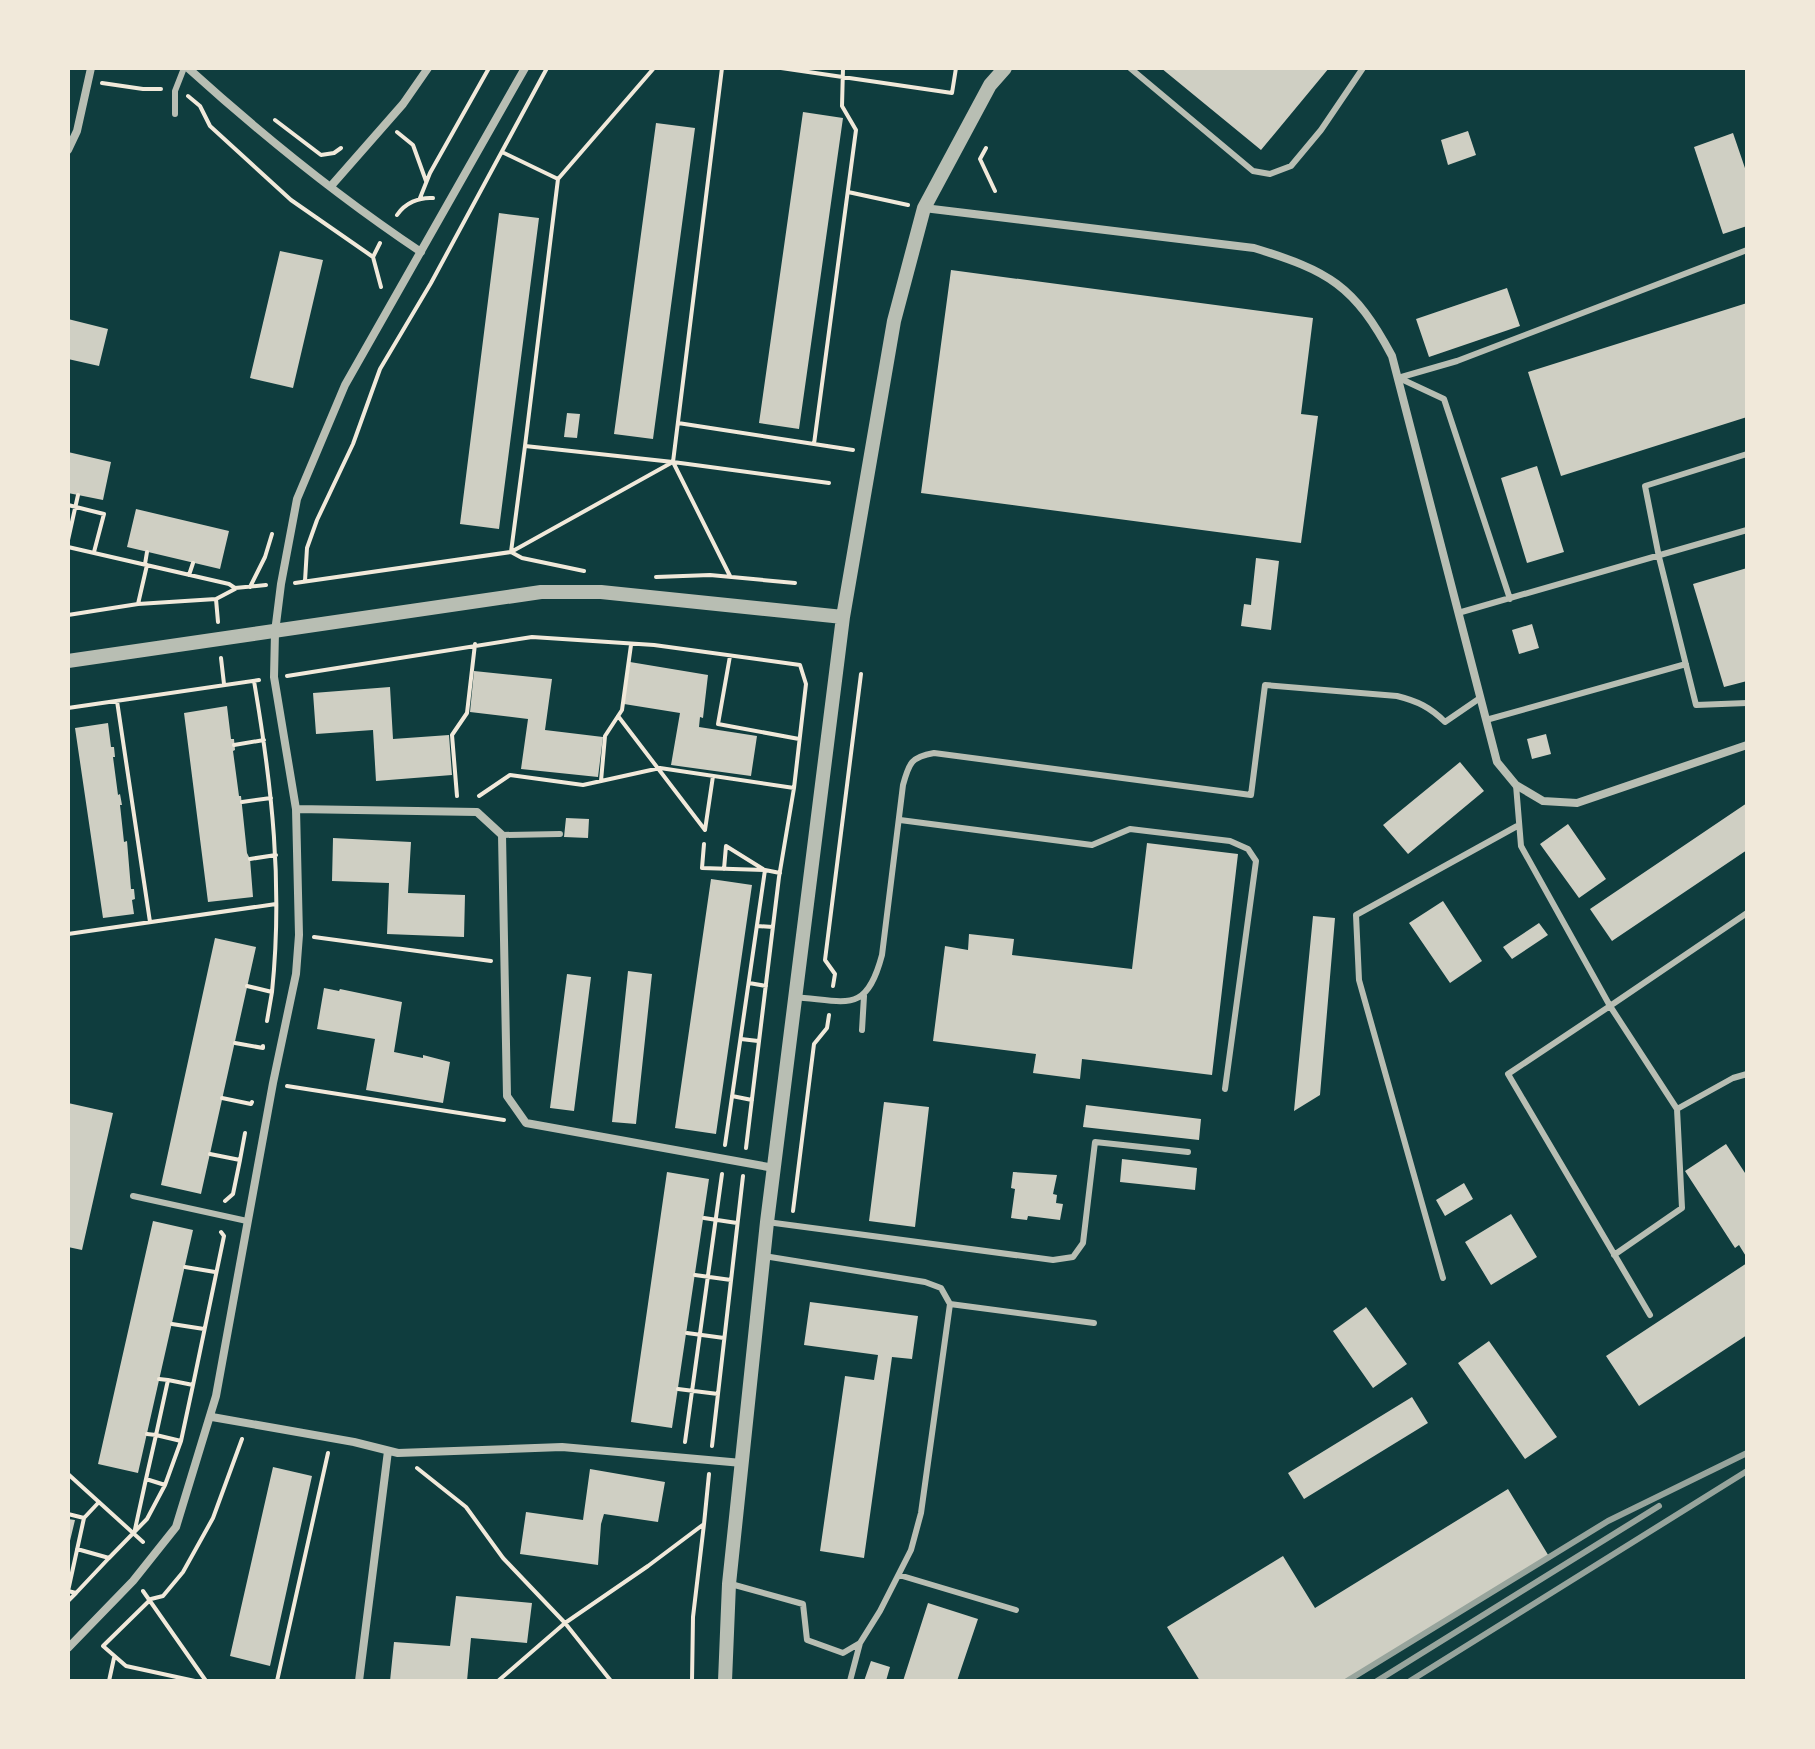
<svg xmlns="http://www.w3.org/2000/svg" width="1815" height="1749" viewBox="0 0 1815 1749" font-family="'Fira Sans Condensed',sans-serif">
  <rect width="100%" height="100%" fill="#0f3d3e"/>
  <path fill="#cfcfc3" d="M1161,68H1329L1261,150Z
    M803,112L843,118L799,429L759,423Z
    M656,123L695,128L653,439L614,434Z
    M1468,131L1476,155L1448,165L1441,140Z
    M1733,133L1747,174V226L1723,234L1694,147Z
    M499,213L539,218L499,529L460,524Z
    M280,251L323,260L293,388L250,378Z
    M951,270L1313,318L1301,414L1318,416L1301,543L921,493Z
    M1507,288L1520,326L1429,357L1416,319Z
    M1747,303V417L1561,476L1528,372Z
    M68,319L108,329L99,366L68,359Z
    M567,413L580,414L577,438L564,437Z
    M68,452L111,462L103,500L68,493Z
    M1537,466L1564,552L1527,563L1501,478Z
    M136,509L229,531L220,569L127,547Z
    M1256,558L1279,561L1271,630L1241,626L1244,604L1251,605Z
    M1747,568V681L1724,687L1693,584Z
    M1532,624L1539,648L1519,654L1512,630Z
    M630,662L708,675L703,718L700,717L699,727L757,736L751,776L671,765L680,713L624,704Z
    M474,671L552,679L545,730L603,737L598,777L521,769L528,719L470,712Z
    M390,687L393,739L449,735L452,775L376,781L373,730L316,734L313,693Z
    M227,706L231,739H234L235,750L233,751L239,796H241L247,853L250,859L253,897L208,902L184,713Z
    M108,723L111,747H114L115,757H113L118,795L120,794L122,805H120L124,842L127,841L131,889H134L135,899L132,900L134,914L103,918L75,728Z
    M1546,734L1551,754L1532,759L1527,739Z
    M1460,762L1484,791L1408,854L1383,825Z
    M1747,803V850L1612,941L1590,909Z
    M566,818L589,819L588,838L564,837Z
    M1568,824L1606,879L1579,898L1540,844Z
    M333,838L411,842L408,893L465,895L464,937L387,934L389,883L332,881Z
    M1147,843L1238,854L1212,1075L1082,1059L1080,1079L1033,1073L1036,1054L933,1041L945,946L968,950L969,934L1014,939L1012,955L1132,969Z
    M711,879L752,885L716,1134L675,1128Z
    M1443,901L1482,961L1450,983L1409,923Z
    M1313,916L1335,918L1320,1095L1294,1111Z
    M1539,923L1548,935L1512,959L1503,947Z
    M215,938L256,947L201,1194L161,1185Z
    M628,971L652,974L636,1124L612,1122Z
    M567,974L591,977L574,1111L550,1108Z
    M324,988L339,991L340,989L402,1002L394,1052L423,1058V1055L450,1062L443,1103L366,1090L375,1039L317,1029Z
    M884,1102L929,1107L915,1227L869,1221Z
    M68,1103L113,1113L82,1250L68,1247Z
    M1086,1105L1201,1119L1199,1140L1083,1127Z
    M1726,1144L1747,1176V1258L1739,1245L1735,1248L1685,1171Z
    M1122,1159L1197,1168L1195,1190L1120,1182Z
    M667,1172L709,1179L672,1428L631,1422Z
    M1013,1172L1057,1175L1053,1194L1057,1195L1056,1203L1063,1204L1060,1220L1028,1216L1027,1220L1011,1218L1015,1189L1011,1188Z
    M1464,1183L1473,1199L1445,1216L1436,1200Z
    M1511,1214L1537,1257L1491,1285L1465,1242Z
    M153,1221L193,1230L138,1473L98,1464Z
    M1747,1263V1335L1639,1406L1606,1356Z
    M810,1302L918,1316L912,1359L892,1357L864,1558L820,1551L845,1376L874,1380L878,1355L804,1345Z
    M1366,1307L1407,1364L1373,1388L1333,1331Z
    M1489,1341L1557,1437L1525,1459L1458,1363Z
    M1412,1397L1428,1423L1304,1499L1288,1473Z
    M273,1467L312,1476L270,1666L230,1656Z
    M590,1469L665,1482L658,1522L604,1514L601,1524L598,1565L520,1554L526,1512L583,1520Z
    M1508,1489L1550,1558L1351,1681H1200L1167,1627L1283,1556L1315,1608Z
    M68,1519L75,1520L69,1545H68Z
    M456,1596L532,1603L527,1643L471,1638L467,1681H390L394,1642L450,1646Z
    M928,1603L978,1619L957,1681H903Z
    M871,1661L890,1667L886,1681H864Z"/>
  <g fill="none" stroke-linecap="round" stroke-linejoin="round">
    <path stroke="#f1e9da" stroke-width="4" d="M654,68L558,179L525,446L673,462L829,483
      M722,68L673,462L730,576
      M781,68L952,93L956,68
      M843,68L842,106L856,130L814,444L853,450
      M102,83L143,89H161
      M188,96L200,106L210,126L291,200L373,257
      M275,120L321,155L334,153L341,148
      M397,132L413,145L426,181
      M986,148L980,159L995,191
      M502,152L558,179
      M848,192L908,205
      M420,198L430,173L489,68
      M397,215C405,203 419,197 433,198
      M380,243L373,257L381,287
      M678,423L814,444
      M68,505L104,514L94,552
      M68,540L78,495
      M68,547L229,584L235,588L266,585
      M145,564L147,552
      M584,571L522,558L511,552L671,463
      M189,575L193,563
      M656,577L710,575L795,583
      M305,581L307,548L317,520L353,444L380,369L431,283L547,68
      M295,583L511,552L525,446
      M250,587L265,557L272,534
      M216,599L235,589
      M138,604L147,565
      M68,615L138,604L216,599L218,622
      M730,656L718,724L799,739
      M221,658L224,684
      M287,676L532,637L654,645L800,665L806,684L794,788L660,768L583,785L510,775L479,796
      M117,701L150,922
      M68,708L259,680
      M618,716L705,830
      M234,745L264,740
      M601,781L605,736L622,710L631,645
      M457,796L452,735L467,713L475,644
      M242,802L271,798
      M705,830L713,776
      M704,844L702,868L765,870
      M250,859L276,855
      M724,869L726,846L763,869
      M757,926L773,927
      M68,934L276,904
      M314,937L491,961
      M749,983L766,986
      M247,986L272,992C283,885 272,786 254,681
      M833,986L835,974L825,960L861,674
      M267,1021L272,992
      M741,1039L758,1041
      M235,1043L263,1048V1046
      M287,1086L504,1120
      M732,1096L752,1100
      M222,1098L251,1104L252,1102
      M725,1145L765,870L780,873
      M746,1148L779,877L794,788
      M210,1154L240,1160L245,1133
      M225,1201L233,1194L240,1160
      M793,1211L814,1044L827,1028L829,1015
      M704,1218L737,1223
      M185,1267L215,1272
      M695,1275L731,1280
      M172,1324L204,1329
      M687,1333L724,1338
      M159,1379L168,1380
      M193,1385L224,1236L221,1232
      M678,1389L718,1394
      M147,1434L156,1435L168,1380L193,1385L181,1441
      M685,1442L722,1174
      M712,1446L743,1176
      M417,1468L466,1507L503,1558L565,1623L611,1681
      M68,1474L143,1542
      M146,1479L156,1435L181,1441L165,1485
      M68,1514L84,1518L99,1502
      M704,1524L709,1474
      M109,1558L147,1519L165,1485L146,1479L134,1534
      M68,1591L84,1518
      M68,1591L76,1593L68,1601
      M143,1591L206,1681
      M76,1593L109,1558L77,1549
      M109,1681L114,1658
      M195,1681L126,1666L103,1646L151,1599L163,1596L183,1572L213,1518L242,1439
      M277,1681L328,1453
      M498,1681L565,1623L648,1566L704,1524L693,1617L692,1681"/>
    <path stroke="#b8beb3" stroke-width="6" d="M1130,68L1253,171L1270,174L1291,166L1321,130L1363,68
      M175,114V91L184,68
      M1398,378L1457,361L1747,250
      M1399,378L1444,399L1510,599
      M1747,454L1645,486L1659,557L1696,705L1747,703
      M1458,613L1747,530
      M1486,720L1686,664
      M1516,785L1521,846L1610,1006L1508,1074L1650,1315
      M900,820L1092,845L1130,829L1230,841L1248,849L1256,861L1225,1089
      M502,835L560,834
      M794,997C847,1001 866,1015 882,955L903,785C909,763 911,757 934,753L1251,795L1265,685L1397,696C1417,701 1430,707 1445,722L1480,698
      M862,1030L864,996
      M1677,1109L1733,1078L1747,1074
      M133,1196L247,1221
      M767,1222L1053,1260L1073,1257L1083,1243L1095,1142L1188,1152
      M1614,1255L1682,1208L1677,1109L1610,1006L1747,913
      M764,1256L925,1282L941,1288L950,1304L1094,1323
      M1443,1278L1359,980L1356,915L1519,825
      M899,1575L1016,1610
      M731,1584L803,1604L807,1640L843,1653L860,1643L880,1611L911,1550L921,1513L950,1304
      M850,1681L860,1643"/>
    <path stroke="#b8beb3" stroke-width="8" d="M188,68C261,134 340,198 421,252
      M68,150L77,131L91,68
      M331,186L403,104L428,68
      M924,208L1254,248C1329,271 1354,285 1392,356L1497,762L1516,785L1543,801L1577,803L1747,745
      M296,809L477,812L502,835L507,1096L526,1123L774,1168
      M212,1417L354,1442L398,1453L562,1447L742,1463
      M68,1648L133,1581L176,1527L216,1396L273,1083L296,974L299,935L296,809L274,677L275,632L281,584L297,499L345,385L525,68
      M359,1681L388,1451"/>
    <path stroke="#b8beb3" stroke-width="14" d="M68,661L541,592H601L843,617
      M725,1681L729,1584L767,1222L843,617L894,321L924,208L990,85L1005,68"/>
    <path stroke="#97a49c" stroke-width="6" d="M1347,1681L1608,1521L1747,1453
      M1377,1681L1659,1506
      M1410,1681L1747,1471"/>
  </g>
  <rect width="1815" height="1749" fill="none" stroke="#f1e9da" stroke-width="140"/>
</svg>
